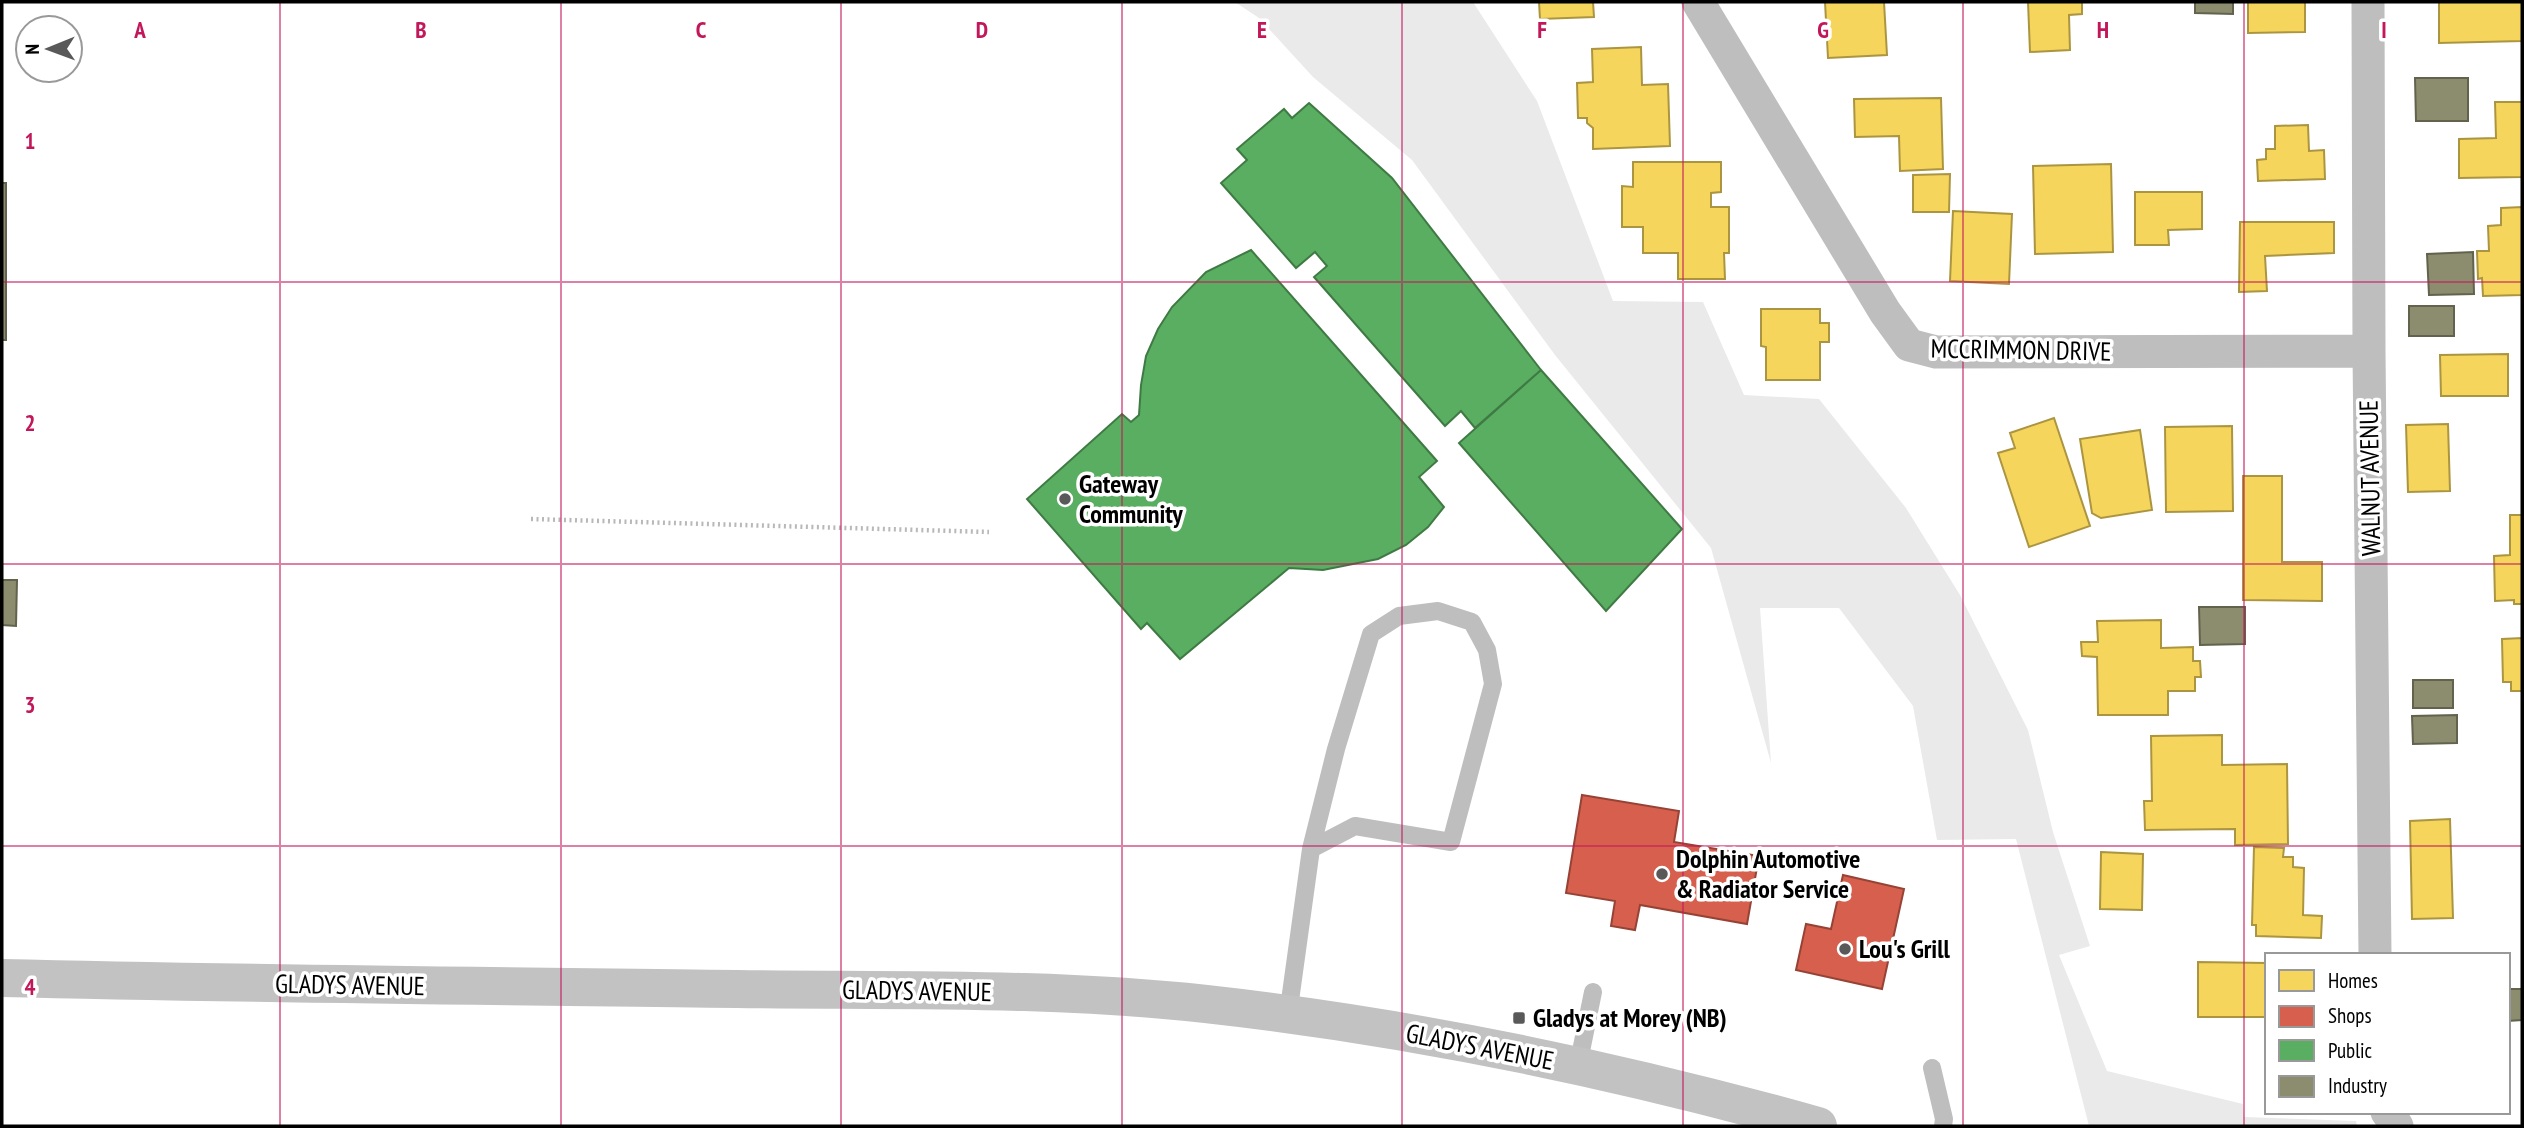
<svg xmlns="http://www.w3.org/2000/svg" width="2524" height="1128" viewBox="0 0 2524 1128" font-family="'PT Sans Narrow',sans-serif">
  <rect width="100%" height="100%" fill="#fff"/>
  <path fill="#eaeaea" d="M1235,2H1473L1537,101L1613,301L1703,302L1744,395L1819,399L1906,508L1960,595L2028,730L2053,832L2090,946L2059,955L2107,1071L2243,1104L2244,1117L2356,1121L2357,1126H2089L2016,839L1937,840L1913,706L1839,608H1760L1771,763L1711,548L1555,355L1412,160L1313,77L1259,18Z"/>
  <path fill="#f6d55c" stroke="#ac9540" stroke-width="2" d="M1539,2H1593L1594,17L1540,19Z
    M1825,2H1884L1887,55L1828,58Z
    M2028,2H2082V14L2069,15L2070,50L2030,52Z
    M2248,2H2305V32L2248,33Z
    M2439,2H2522V41L2439,43Z
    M1641,47L1642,85L1668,84L1670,146L1593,149V128L1587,123V118H1578L1577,83L1593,82L1592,49Z
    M1941,98L1943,169L1900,171L1899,136L1855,137L1854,99Z
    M2495,102H2522V177L2459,178V139L2496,138Z
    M2308,125L2309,151L2324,150L2325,179L2258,181L2257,160L2266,159V149H2275V126Z
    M1633,162H1721V192L1711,193V207H1729V253H1724L1725,279H1678V253H1643V227H1622V186L1633,187Z
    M2111,164L2113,252L2035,254L2033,166Z
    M1950,174L1949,212H1913V175Z
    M2135,192H2202V229L2168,230L2169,245H2135Z
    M2522,207V295L2483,296L2482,278L2478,279L2477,251H2489L2488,226L2501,225V208Z
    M1953,211L2012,214L2009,284L1950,281Z
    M2240,222H2334V253L2265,256L2267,291L2239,292Z
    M1761,309H1820V323H1829V342H1820V380H1766V347L1761,346Z
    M2508,354V396H2441L2440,355Z
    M2054,418L2090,526L2029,547L1998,453L2015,448L2010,433Z
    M2448,424L2450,491L2408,492L2406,425Z
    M2232,426L2233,511L2166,512L2165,427Z
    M2140,430L2152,510L2101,518L2092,513L2080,439Z
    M2243,476H2282V562H2322V601L2243,600Z
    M2510,515H2522V604H2514V600L2495,601L2494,556L2510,555Z
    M2161,620V648L2193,647V661H2200L2201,677H2195V691H2168V715H2098L2097,657L2082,656L2081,642H2098L2097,621Z
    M2522,638V691H2511V682H2503L2502,639Z
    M2222,735V765L2287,764L2288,844L2235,845V829L2145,830L2144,801H2152L2151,736Z
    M2450,819L2453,918L2412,919L2410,821Z
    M2254,847L2284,848L2283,857H2293V867L2304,868L2303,915L2322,916L2321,938L2256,936V925H2252Z
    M2101,852L2143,854L2142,910L2100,909Z
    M2198,962L2267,963V1017H2198Z"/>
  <path fill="#d6604d" stroke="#964336" stroke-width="2" d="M1582,795L1679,811L1674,842L1759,856L1747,924L1640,905L1635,930L1611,926L1615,901L1566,893Z
    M1843,875L1904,889L1882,989L1796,970L1806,924L1831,929Z"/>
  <path fill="#5aae61" stroke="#3f7a44" stroke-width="2" d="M1309,103L1392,178L1541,370L1475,428L1461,411L1445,426L1314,277L1327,266L1315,252L1296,268L1221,183L1247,160L1237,149L1284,109L1292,118Z
    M1251,250L1437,461L1419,477L1444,507L1428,527L1406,545L1378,559L1323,570L1289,568L1180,659L1147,623L1141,629L1027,499L1122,414L1131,422L1139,415L1141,385L1146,356L1158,329L1172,307L1206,272Z
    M1541,370L1682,529L1606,611L1459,443Z"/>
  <path fill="#8c8c6e" stroke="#62624d" stroke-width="2" d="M2195,2H2233V14L2195,13Z
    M2415,78H2468V121H2416Z
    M2,183H6V340H2Z
    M2473,252L2474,294L2429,295L2427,254Z
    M2409,306H2454V336H2409Z
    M2,580H17L16,626L2,625Z
    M2199,607H2245V644L2200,645Z
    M2413,680H2453V708H2413Z
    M2457,715V743L2413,744L2412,716Z
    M2508,989H2522V1020L2508,1021Z"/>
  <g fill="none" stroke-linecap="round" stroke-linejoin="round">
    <path stroke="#b8b8b8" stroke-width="4.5" stroke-dasharray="2 3.5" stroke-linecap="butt" d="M531,519L989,532"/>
    <path stroke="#bebebe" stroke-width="18" d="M1438,611L1472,622L1487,650L1493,684L1451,842L1355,826L1311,849L1336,749L1371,634L1399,616Z
      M1288,1015L1311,849
      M1578,1066L1593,992
      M1932,1068L1944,1119L1943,1126"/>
    <path stroke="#bebebe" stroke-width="33" d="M1698,2L1885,312L1909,345L1936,352L2369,351
      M2368,2L2369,351L2375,955
      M2387,1112L2397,1126"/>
    <path stroke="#c2c2c2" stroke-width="38" d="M2,978C247,984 492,986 737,989C893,991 1051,987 1206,1004C1413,1027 1618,1070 1818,1126"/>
  </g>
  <path fill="none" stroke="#c2185b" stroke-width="2" stroke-opacity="0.55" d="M280,2V1126M561,2V1126M841,2V1126M1122,2V1126M1402,2V1126M1683,2V1126M1963,2V1126M2244,2V1126M2,282H2522M2,564H2522M2,846H2522"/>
  <g fill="#595959" stroke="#fff" stroke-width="2.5">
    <circle cx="1065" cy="499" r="7"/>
    <circle cx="1662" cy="874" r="7"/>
    <circle cx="1845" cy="949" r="7"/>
    <rect x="1512" y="1011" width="14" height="14" rx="3.5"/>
  </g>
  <g text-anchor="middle" stroke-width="7" stroke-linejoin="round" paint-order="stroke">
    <g font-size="26" fill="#000" stroke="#fff">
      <text transform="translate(2021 350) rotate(1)" y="9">MCCRIMMON DRIVE</text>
      <text transform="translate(2370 478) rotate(-91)" y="9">WALNUT AVENUE</text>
      <text transform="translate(350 985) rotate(1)" y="9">GLADYS AVENUE</text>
      <text transform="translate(917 991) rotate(1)" y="9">GLADYS AVENUE</text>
      <text transform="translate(1480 1047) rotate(11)" y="9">GLADYS AVENUE</text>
    </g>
    <g font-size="26" font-weight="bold" fill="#000" stroke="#fff" text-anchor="start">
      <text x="1079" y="493">Gateway<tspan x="1079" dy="30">Community</tspan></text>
      <text x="1676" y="868">Dolphin Automotive<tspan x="1676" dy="30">&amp; Radiator Service</tspan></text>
      <text x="1859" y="958">Lou's Grill</text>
      <text x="1533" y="1027">Gladys at Morey (NB)</text>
    </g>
  </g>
  <g font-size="23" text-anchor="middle" font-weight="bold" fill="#c2185b" stroke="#fff" stroke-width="7" stroke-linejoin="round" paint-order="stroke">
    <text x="140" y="38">A</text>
    <text x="421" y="38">B</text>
    <text x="701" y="38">C</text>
    <text x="982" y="38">D</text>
    <text x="1262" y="38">E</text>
    <text x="1542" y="38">F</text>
    <text x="1823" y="38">G</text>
    <text x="2103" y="38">H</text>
    <text x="2384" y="38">I</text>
    <text x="30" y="149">1</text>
    <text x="30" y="431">2</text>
    <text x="30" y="713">3</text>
    <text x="30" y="995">4</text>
  </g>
  <rect width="2524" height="1128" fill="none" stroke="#000000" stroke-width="7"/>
  <rect x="2265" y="953" width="245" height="161" fill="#ffffff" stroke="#999999" stroke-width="2"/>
  <rect x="2279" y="970" width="35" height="21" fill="#f6d55c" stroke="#999999" stroke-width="2"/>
  <text x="2328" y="988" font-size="21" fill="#000000">Homes</text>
  <rect x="2279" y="1006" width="35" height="21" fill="#d6604d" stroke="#999999" stroke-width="2"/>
  <text x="2328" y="1023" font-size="21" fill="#000000">Shops</text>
  <rect x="2279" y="1040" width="35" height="21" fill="#5aae61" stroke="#999999" stroke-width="2"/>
  <text x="2328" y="1058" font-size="21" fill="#000000">Public</text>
  <rect x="2279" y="1076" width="35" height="21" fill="#8c8c6e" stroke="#999999" stroke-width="2"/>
  <text x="2328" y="1093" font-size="21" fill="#000000">Industry</text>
  <g transform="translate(49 49) rotate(269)"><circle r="33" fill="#ffffff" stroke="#999999" stroke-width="2"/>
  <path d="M0-5L12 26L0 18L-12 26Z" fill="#595959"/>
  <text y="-10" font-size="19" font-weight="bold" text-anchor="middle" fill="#000000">N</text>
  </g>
</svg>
